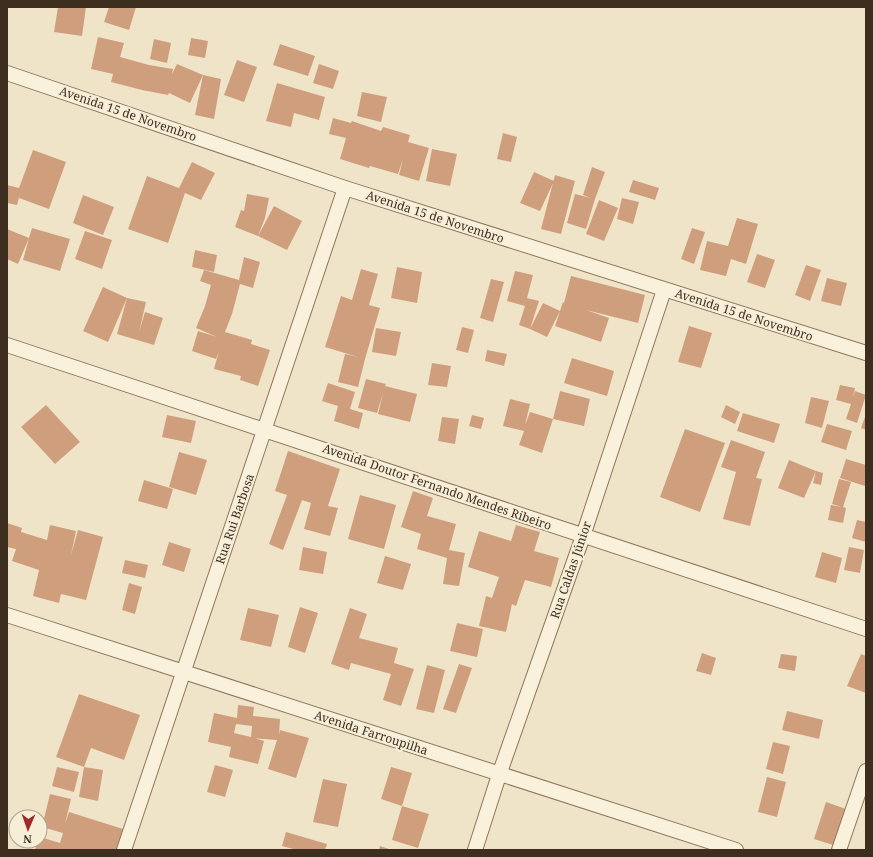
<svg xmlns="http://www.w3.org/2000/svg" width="873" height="857" viewBox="0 0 873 857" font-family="'Noto Serif',serif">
  <rect width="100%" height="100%" fill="#f0e4c8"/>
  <path fill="#cf9f7d" d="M58,7H86L82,36L54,32Z
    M109,7H136L129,30L104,22Z
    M98,37L124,43L120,57L149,65L173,69L172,74L177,64L203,75L190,103L169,93L168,95L142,90L111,82L113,74L91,69Z
    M191,38L208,41L205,58L188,55Z
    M154,39L171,43L167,63L150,59Z
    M280,44L315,56L308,76L273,65Z
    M237,60L257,67L244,102L224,95Z
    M319,64L339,71L333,89L313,83Z
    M203,75L221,79L214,119L195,115Z
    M277,83L325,97L319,120L294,113L291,127L266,121Z
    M362,92L387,97L381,122L357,116Z
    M333,118L351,123L352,121L381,131L383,127L410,135L408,142L429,148L419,181L399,175L403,159L398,174L370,166L369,168L340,159L346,138L329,134Z
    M503,133L517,137L511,162L497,159Z
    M432,149L457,154L450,186L426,181Z
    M33,150L66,162L49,209L19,198L17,205L7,203V185L19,188Z
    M192,162L215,173L201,200L185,193L168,243L128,229L147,176L179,188Z
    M592,167L605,172L595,199L586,229L567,223L575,194L591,198L583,195Z
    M534,172L554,181L540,211L520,203Z
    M555,175L575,181L561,234L541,229Z
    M633,180L659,188L655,200L629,192Z
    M247,194L269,198L265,218L258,236L235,227L241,210L244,211Z
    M83,195L114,207L103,235L73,223Z
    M622,198L639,202L633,224L617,219Z
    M599,200L618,208L604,241L586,234Z
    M274,206L302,221L287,250L258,236Z
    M737,218L758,224L746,264L731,259L726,276L700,270L707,241L728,246Z
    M32,228L70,239L60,271L23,260L29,238L18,264L7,259V229L29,238Z
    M692,228L705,232L694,264L681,259Z
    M85,231L112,240L102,269L75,259Z
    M195,250L217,255L214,272L192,267Z
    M757,254L775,260L765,288L747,282Z
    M244,257L260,262L253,288L240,284L232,314L225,332L252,340L251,344L270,350L258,386L240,380L241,376L214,369L219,351L216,359L192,351L198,331L217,337L196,328L205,306L211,285L200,281L204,270L239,280Z
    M806,265L821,270L810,301L795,295Z
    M397,267L422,272L417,303L391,298Z
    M361,269L378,274L369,305L380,308L365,359L358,387L338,382L345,354L358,357L325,347L341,296L352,300Z
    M515,271L533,275L527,298L539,301L530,329L519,325L525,306L507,301Z
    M571,276L645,295L638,323L586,310L609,318L601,342L555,326L560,311L547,337L530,329L543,303L560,311L563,302L564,303Z
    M827,278L847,283L841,306L821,301Z
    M491,279L504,282L493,322L480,318Z
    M103,287L127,298L146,302L139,332L145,312L163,318L154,345L117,334L127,298L108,342L83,331Z
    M689,326L712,333L701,368L678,362Z
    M462,327L474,330L468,353L456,350Z
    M376,328L401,332L396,356L372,352Z
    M487,350L507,354L504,366L485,361Z
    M572,358L614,371L607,396L564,383Z
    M432,363L451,366L447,387L428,385Z
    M366,379L386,384L385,386L417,394L410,422L378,414L383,393L377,413L358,408Z
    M328,383L355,392L350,409L363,413L359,429L334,421L338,406L322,401Z
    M840,385L855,388L853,397L855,391L866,395L857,423L846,419L851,404L836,400Z
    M560,391L590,399L584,426L553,419Z
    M811,397L829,401L822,428L805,423Z
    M510,399L530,404L525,425L530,412L553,419L542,453L519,445L524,431L503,426Z
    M46,405L80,442L55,464L21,427Z
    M726,405L740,412L735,424L721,417Z
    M743,413L780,424L774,443L737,431Z
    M866,414V430L861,428Z
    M167,415L196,421L191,443L162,437Z
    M472,415L484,418L481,429L469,426Z
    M442,417L459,419L455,444L438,441Z
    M827,424L852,431L846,450L821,442Z
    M685,429L725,443L700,512L660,497Z
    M731,440L765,452L756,478L762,479L750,526L723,519L736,472L721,467Z
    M288,451L340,469L328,506L338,508L330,536L304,529L311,503L302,500L283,550L269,544L287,495L275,491Z
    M179,452L207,460L196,495L169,487Z
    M846,459L866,465V482L865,486L840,478Z
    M789,460L816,471L804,498L778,488Z
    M816,471L823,473L821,485L813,483Z
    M839,479L851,482L843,507L846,508L843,523L828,520L831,505L842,507L832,504Z
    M144,480L173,489L167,509L138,501Z
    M413,491L433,498L427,516L456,524L449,550L465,553L459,586L443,584L447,558L417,549L421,534L401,527Z
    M360,495L396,505L384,549L348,539Z
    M857,520L866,522V542L852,538Z
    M7,523L22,528L21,532L47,540L50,525L76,531L71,555L78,530L103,537L86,600L61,594L59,603L33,596L39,570L12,561L16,549L7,547Z
    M516,525L540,532L534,551L559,558L551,587L525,580L516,606L512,604L506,632L479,626L486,596L492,598L499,577L468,567L479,531L511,541Z
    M169,542L191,549L184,572L162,565Z
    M303,547L327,552L323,574L299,570Z
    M849,547L864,550L860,573L844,570Z
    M822,552L842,558L836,583L815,577Z
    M385,556L411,564L403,590L377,583Z
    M125,560L148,565L145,578L122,573Z
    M129,583L142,587L135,614L122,610Z
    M300,607L318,613L305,653L288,647Z
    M248,608L279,615L271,647L240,640Z
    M350,608L367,614L359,638L398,648L394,663L414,669L401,706L383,700L391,674L351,663L349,670L331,664Z
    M457,623L483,629L477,657L450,651Z
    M702,653L716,658L711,675L696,671Z
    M781,654L797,656L795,671L778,668Z
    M861,654L866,656V693L847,686Z
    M459,664L472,668L456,713L443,709Z
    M427,665L445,670L434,713L416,709Z
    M79,694L140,715L124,760L91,748L84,767L56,757Z
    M238,705L254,707L253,716L280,719L279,735L280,730L309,738L296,778L268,769L277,740L251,738L252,726L236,724L233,738L234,733L251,737L264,741L258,764L229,757L231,747L208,742L214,713L237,718Z
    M787,711L823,720L819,739L782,730Z
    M773,742L790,746L783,774L766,769Z
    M215,765L233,770L225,797L207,792Z
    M57,767L79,772L74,792L52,786Z
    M84,767L103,770L98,801L79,797Z
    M391,767L412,773L402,806L381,799Z
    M767,777L786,782L777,817L758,812Z
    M323,779L347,784L338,827L313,822Z
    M50,794L71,799L65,824L69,812L123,829L117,850H35L38,841H40V837L60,843L63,833L42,827Z
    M826,802L846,809L833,845L814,839Z
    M402,806L429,814L418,848L392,840Z
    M286,832L327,844L325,850H297L282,846Z
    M380,846L392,850H379Z"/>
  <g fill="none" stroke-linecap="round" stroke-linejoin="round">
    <g stroke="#8d765c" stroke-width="16">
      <path id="minor" d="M7,73L345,188L866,353
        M7,345L866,629
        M7,615L736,850
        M124,850C197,629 272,409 345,188
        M475,850L499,775L583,536L664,290
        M839,850L866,771"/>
    </g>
    <use href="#minor" stroke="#faf1dc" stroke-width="14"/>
  </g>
  <g text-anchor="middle" stroke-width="4" stroke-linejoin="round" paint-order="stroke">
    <g font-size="12" fill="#3d2e20" stroke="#f7eed8">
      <text transform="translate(128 114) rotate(19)" y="4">Avenida 15 de Novembro</text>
      <text transform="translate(435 217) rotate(18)" y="4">Avenida 15 de Novembro</text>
      <text transform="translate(744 315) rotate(18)" y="4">Avenida 15 de Novembro</text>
      <text transform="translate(437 487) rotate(19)" y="4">Avenida Doutor Fernando Mendes Ribeiro</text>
      <text transform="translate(235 519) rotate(-71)" y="4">Rua Rui Barbosa</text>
      <text transform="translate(571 570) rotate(-71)" y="4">Rua Caldas Júnior</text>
      <text transform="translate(371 733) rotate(18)" y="4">Avenida Farroupilha</text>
    </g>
  </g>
  <rect width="873" height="857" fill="none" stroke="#3d2e20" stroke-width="16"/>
  <g transform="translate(28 829) rotate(182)"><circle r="19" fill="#f7eed8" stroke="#ada18e"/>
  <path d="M0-3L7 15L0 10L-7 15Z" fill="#9e2a2b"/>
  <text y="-6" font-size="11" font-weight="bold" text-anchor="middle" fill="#3d2e20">N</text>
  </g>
</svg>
